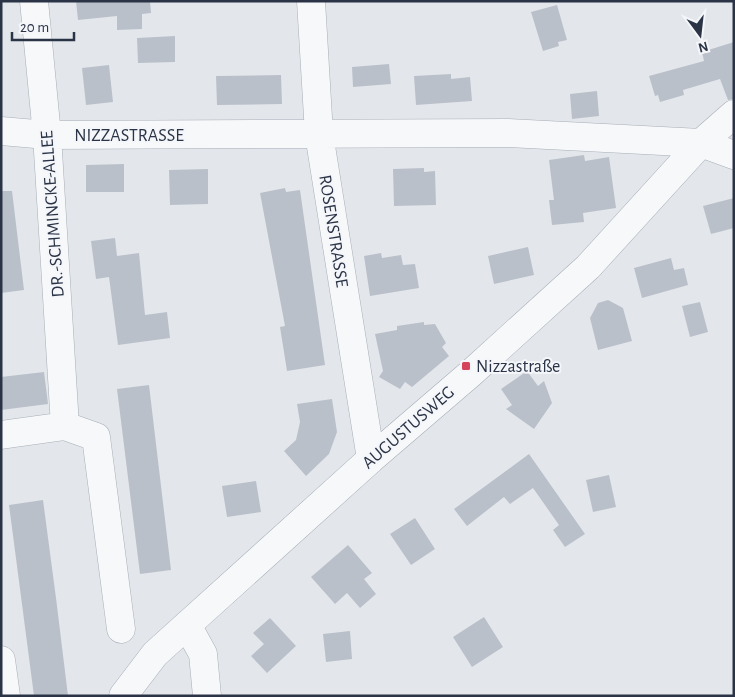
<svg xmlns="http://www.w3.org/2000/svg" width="735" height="697" viewBox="0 0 735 697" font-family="'Alegreya Sans',sans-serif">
  <rect width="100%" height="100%" fill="#e3e7ec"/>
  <path fill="#bac0ca" d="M76,1H150L151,13L142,14V29L117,30V16L78,20Z
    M557,5L567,40L558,42L559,46L543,51L531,12Z
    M175,36V62L138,63L137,38Z
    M734,42V99L728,100L720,79L683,90L684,95L660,102L658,95L655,96L649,76L704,61L702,52Z
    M389,64L391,84L353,87L352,67Z
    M109,65L113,102L86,105L82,68Z
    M451,74V79L470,77L472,101L416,105L414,76Z
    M281,75L282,104L217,105L216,76Z
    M597,91L599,116L572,119L570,94Z
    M584,155L585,161L609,157L616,208L583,213L584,222L552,225L549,200H554L549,160Z
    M124,164V192H86V165Z
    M424,168V172L435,171L436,205L394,206L393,169Z
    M208,169V204L170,205L169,170Z
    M285,188L286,192L300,190L325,365L287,371L280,327L285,326L260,193Z
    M1,191H12L24,290L1,293Z
    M734,198V228L711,234L703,206Z
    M115,238L117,256L139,253L145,315L167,312L170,338L118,345L109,277L96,279L91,241Z
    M528,247L534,275L494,284L488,256Z
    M381,253L382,258L401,255L403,265L415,264L419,288L370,296L364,256Z
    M671,258L674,270L684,268L688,285L642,298L634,268Z
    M608,300L623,308L632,341L598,350L590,318L598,303Z
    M700,302L708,332L690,337L682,306Z
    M424,322V325L435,324L446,343L442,347L449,356L412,387L405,382L400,389L379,377L383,371L375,334L397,330V326Z
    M527,371L538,386L544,381L552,403L534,429L506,409L512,405L501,389Z
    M44,372L48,404L1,410V377Z
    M149,385L171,570L140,574L117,389Z
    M332,399L337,432L329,454L306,476L284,451L296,440L300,422L297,404Z
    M529,454L585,534L565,547L553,530L559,525L533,488L510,504L504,497L467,526L454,509Z
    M609,475L616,507L593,512L586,480Z
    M256,481L261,512L227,517L222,486Z
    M43,500L56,598L68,696H34L9,505Z
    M415,518L435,549L411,565L390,534Z
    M348,545L372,573L364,579L376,594L360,608L347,593L335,604L311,577Z
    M484,617L503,647L472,667L453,637Z
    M270,618L296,646L267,673L251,656L264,644L253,633Z
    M350,631L352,659L326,662L323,634Z"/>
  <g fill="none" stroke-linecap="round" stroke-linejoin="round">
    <g stroke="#a8aeb7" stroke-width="29">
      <path id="minor" d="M34,1L47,135L65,426
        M311,1L319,134L371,459
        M1,131L47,135L508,133L701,143L734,155
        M1,435L65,426L96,437L121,629
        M187,625L203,654L207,696
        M1,660L6,696
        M123,696L155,654L371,459L470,374L588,267L701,143L734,114"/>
    </g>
    <use href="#minor" stroke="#f7f8fa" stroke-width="28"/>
  </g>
  <rect fill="#d6445b" stroke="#f4f6f9" stroke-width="2" x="461" y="361" width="10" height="10" rx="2.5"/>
  <g text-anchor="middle" stroke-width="4" stroke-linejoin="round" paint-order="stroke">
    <g font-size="18" fill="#2a3446" stroke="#f4f6f9">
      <text x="129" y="141">NIZZASTRASSE</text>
      <text transform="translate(52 214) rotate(-94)" y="6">DR.-SCHMINCKE-ALLEE</text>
      <text transform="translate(334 231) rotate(81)" y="6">ROSENSTRASSE</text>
      <text transform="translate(408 427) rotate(-41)" y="6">AUGUSTUSWEG</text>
    </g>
    <g font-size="18" fill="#2a3446" stroke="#f4f6f9" text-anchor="start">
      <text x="476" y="372">Nizzastraße</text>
    </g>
  </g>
  <rect width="735" height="697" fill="none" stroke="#2a3446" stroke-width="5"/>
  <g transform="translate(700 35) rotate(165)" stroke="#f4f6f9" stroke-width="4" paint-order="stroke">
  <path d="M0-4L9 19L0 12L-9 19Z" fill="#2a3446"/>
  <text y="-8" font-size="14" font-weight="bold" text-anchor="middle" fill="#2a3446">N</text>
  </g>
  <path d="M12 32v8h62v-8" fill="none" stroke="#2a3446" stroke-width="2.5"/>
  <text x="20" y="32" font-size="15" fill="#2a3446" stroke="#f4f6f9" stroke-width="4" paint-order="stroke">20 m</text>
</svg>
